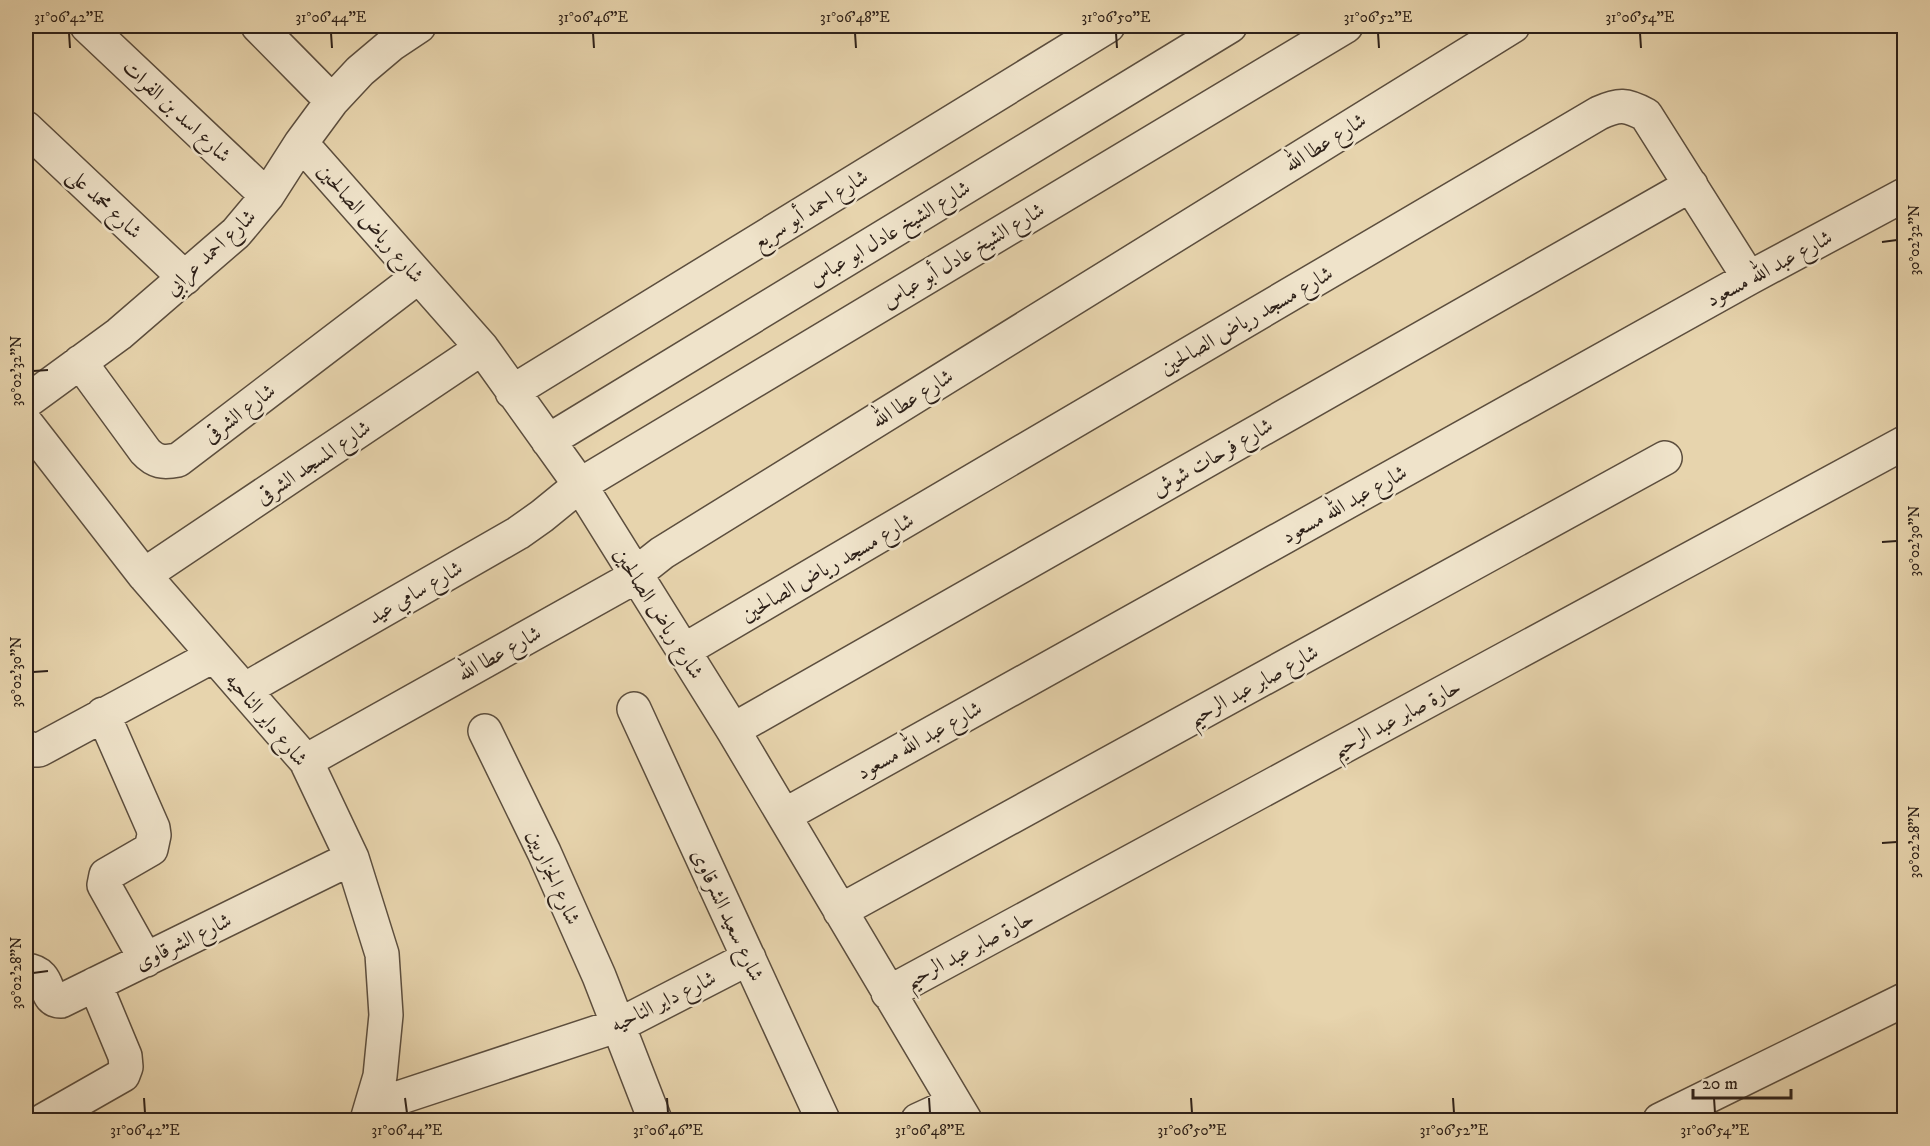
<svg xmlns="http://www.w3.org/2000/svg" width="1930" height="1146" viewBox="0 0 1930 1146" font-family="'IM FELL DW Pica',Amiri,serif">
  <rect width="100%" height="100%" fill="#e7d4ad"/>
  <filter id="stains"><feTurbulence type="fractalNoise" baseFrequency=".00333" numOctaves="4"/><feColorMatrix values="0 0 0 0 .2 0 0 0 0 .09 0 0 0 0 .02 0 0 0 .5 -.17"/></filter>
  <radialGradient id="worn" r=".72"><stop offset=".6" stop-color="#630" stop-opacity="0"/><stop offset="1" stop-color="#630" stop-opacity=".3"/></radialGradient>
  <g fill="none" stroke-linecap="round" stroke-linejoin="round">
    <g stroke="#5c4e3e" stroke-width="36">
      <path id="minor" d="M87,26L267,196
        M258,26L332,101
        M26,128L185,278
        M301,143L482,348L580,485L733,730L965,1120
        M80,362L145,451C155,462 163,463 178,460L418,277
        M512,392L1108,26
        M26,402L119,334L236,233L267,196L301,143L332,101L360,71L392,44L419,26
        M26,423L144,575L306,761L352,858L382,954L386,1015L380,1076L367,1120
        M548,441L1230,26
        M144,575L482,348
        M683,651L1599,113C1619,104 1626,104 1646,115L1749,278
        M244,690L518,533L542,516L580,485L1346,26
        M634,709L823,1120
        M103,714L153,828L154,835L151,849L106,875L104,885L146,960
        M733,730L1691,185
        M485,731L544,852L599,976L655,1120
        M26,747L33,750H39L213,656
        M306,761L624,583L662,553L1513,26
        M785,815L1749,278L1904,195
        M840,911L1665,458
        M26,970C54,973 41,1001 61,1001L352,858
        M888,993L1904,443
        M371,1107L619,1025L749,958
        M44,1120L123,1075L126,1067L125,1056L95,984
        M918,1120L953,1104
        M1660,1120L1904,1000"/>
    </g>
    <use href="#minor" stroke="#efe3ca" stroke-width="33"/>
  </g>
  <path fill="none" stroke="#2e2119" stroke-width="2" d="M69,33L70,48M331,33L332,48M593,33L594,48M855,33L856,48M1116,33L1117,48M1378,33L1379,48M1640,33L1641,48M1882,242L1897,240M33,371L48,370M1882,542L1897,541M33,672L48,671M1882,843L1897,842M33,973L48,971M144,1098L145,1113M405,1098L407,1113M667,1098L668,1113M929,1098L930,1113M1191,1098L1192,1113M1453,1098L1454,1113M1714,1098L1715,1113"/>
  <g text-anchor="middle" stroke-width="5" stroke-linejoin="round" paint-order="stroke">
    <g font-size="21" fill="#2e2119" stroke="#efe3ca">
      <text transform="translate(177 111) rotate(43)" y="7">شارع اسد بن الفرات</text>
      <text transform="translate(1325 142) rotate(-32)" y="7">شارع عطا الله</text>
      <text transform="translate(105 203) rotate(43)" y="7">شارع محمد على</text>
      <text transform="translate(810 209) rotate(-32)" y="7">شارع احمد أبو سريع</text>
      <text transform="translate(371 223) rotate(49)" y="7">شارع رياض الصالحين</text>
      <text transform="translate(889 233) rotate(-31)" y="7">شارع الشيخ عادل ابو عباس</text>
      <text transform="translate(210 252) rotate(-43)" y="7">شارع احمد عرابي</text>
      <text transform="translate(963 255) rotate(-31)" y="7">شارع الشيخ عادل أبو عباس</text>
      <text transform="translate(1769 268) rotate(-28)" y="7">شارع عبد الله مسعود</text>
      <text transform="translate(1246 320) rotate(-30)" y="7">شارع مسجد رياض الصالحين</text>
      <text transform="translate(912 398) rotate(-32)" y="7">شارع عطا الله</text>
      <text transform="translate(239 413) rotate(-37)" y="7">شارع الشرقى</text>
      <text transform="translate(1212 457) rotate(-30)" y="7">شارع فرحات شوش</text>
      <text transform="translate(313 462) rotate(-34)" y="7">شارع المسجد الشرقى</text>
      <text transform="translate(1344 504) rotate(-29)" y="7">شارع عبد الله مسعود</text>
      <text transform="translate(827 567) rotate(-30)" y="7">شارع مسجد رياض الصالحين</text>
      <text transform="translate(415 592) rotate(-30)" y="7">شارع سامي عيد</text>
      <text transform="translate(659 613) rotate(58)" y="7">شارع رياض الصالحين</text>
      <text transform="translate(499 653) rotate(-29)" y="7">شارع عطا الله</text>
      <text transform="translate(1253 685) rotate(-29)" y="7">شارع صابر عبد الرحيم</text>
      <text transform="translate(1396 718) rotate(-28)" y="7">حارة صابر عبد الرحيم</text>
      <text transform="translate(267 719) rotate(50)" y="7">شارع داير الناحيه</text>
      <text transform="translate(919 740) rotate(-29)" y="7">شارع عبد الله مسعود</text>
      <text transform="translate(554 877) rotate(66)" y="7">شارع الجزاريين</text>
      <text transform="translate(728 915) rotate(65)" y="7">شارع سعيد الشرقاوى</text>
      <text transform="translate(183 941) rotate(-26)" y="7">شارع الشرقاوى</text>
      <text transform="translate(969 949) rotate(-28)" y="7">حارة صابر عبد الرحيم</text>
      <text transform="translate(663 1001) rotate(-26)" y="7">شارع داير الناحيه</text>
    </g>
  </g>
  <rect width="1930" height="1146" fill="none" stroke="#e7d4ad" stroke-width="66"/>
  <path d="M1693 1089v9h98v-9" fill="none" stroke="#2e2119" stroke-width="3"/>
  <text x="1702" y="1089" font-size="18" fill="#2e2119" stroke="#efe3ca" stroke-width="4.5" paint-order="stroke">20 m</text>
  <rect x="33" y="33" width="1864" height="1080" fill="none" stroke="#2e2119" stroke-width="2"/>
  <g font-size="15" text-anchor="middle" fill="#2e2119">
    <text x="69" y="22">31°06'42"E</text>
    <text x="331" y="22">31°06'44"E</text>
    <text x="593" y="22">31°06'46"E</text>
    <text x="855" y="22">31°06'48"E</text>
    <text x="1116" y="22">31°06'50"E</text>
    <text x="1378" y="22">31°06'52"E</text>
    <text x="1640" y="22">31°06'54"E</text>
    <text transform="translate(1914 240) rotate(-90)" y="5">30°02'32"N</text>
    <text transform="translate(16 371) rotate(-90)" y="5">30°02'32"N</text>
    <text transform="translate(1914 541) rotate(-90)" y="5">30°02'30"N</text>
    <text transform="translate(16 672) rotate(-90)" y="5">30°02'30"N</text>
    <text transform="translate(1914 842) rotate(-90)" y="5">30°02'28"N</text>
    <text transform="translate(16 973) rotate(-90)" y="5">30°02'28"N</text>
    <text x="145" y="1135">31°06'42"E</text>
    <text x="407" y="1135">31°06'44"E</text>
    <text x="668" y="1135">31°06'46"E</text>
    <text x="930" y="1135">31°06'48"E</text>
    <text x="1192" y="1135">31°06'50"E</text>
    <text x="1454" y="1135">31°06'52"E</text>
    <text x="1715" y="1135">31°06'54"E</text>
  </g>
  <rect width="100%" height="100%" filter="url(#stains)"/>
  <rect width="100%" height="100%" fill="url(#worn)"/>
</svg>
